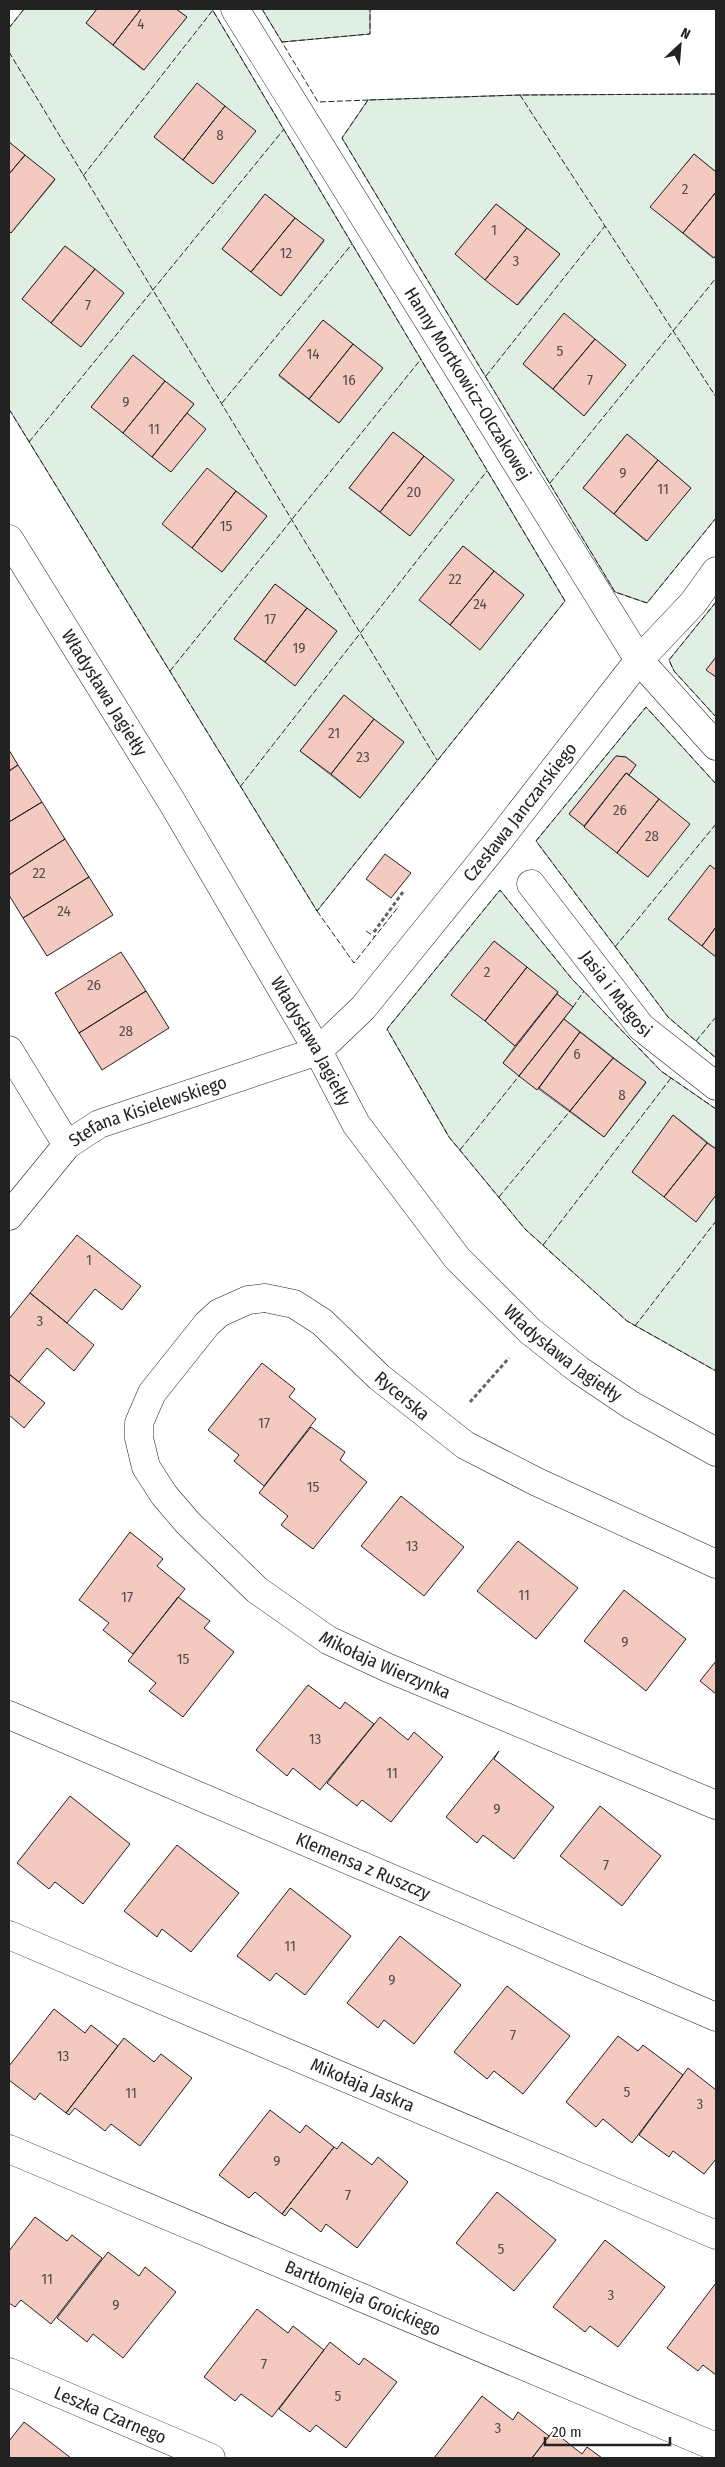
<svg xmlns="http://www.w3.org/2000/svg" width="725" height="2467" viewBox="0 0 725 2467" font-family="'Fira Sans Condensed',sans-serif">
  <rect width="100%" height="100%" fill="#fff"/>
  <path fill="#e0efe3" stroke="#6f6f6f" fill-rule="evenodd" d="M24,9H97L86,23L143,70L187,17L176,9H212L565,601L317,911L9,409V231L11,233L55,180L9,142V28ZM197,84L255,131L213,184L154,137ZM265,194L324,241L281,296L222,249ZM65,246L124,293L81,347L22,299ZM323,320L383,368L339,423L279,376ZM133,356L194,404L187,413L171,472L91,407ZM393,432L424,456L410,536L349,488ZM236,491L267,516L222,572L163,524ZM463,546L524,595L480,649L420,600ZM275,584L337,631L295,685L234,639ZM343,696L404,742L360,798L300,751Z
    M262,9H370V34L282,42Z
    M716,94V172L694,154L651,207L713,258L716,255V518L647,603L615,592L342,138L368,100L520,95ZM496,204L560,254L518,305L455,254ZM564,314L626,365L584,416L523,364ZM627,434L691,488L646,541L583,488Z
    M716,602V657L707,670L716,677V717L674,671L669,660Z
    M646,707L716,784V870L710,866L668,919L716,957V1058L668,1017L536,841ZM616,756L626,757L636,765L629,775L659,799L648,877L569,814Z
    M500,890L572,979L661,1071L716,1109V1149L673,1115L632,1172L696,1221L716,1195V1371L627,1321L525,1229L449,1137L387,1029ZM494,941L558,992L557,994L573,1007L564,1019L646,1083L604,1137L503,1063L515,1046L485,1021Z"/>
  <path fill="#f3c9c0" stroke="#222" d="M97,9H141L113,45L86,23Z
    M141,9H176L187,17L144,70L113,45Z
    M197,83L225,106L183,160L154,137Z
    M225,106L256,131L213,184L183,160Z
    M9,142L25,155L9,174Z
    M694,154L716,172V192L683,233L650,207Z
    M25,155L55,179L11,233L9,231V174Z
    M716,192V255L714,258L683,233Z
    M265,194L295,218L251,272L222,249Z
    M496,204L527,228L485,280L455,254Z
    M295,218L324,240L281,296L251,272Z
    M527,228L560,254L517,305L485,280Z
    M65,246L95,269L51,323L22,299Z
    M95,269L124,293L81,347L51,323Z
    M564,313L595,339L553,389L523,364Z
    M323,320L353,344L309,399L279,375Z
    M595,339L626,365L584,416L553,389Z
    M353,344L383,368L339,423L309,399Z
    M133,355L165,381L123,433L91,407Z
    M165,381L194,404L152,457L123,433Z
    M187,413L206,429L171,472L152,457Z
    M393,432L424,456L380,512L349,488Z
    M627,434L658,460L614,514L583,488Z
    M424,456L454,480L410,536L380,512Z
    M658,460L691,488L647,541L614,514Z
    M207,468L236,491L192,548L162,524Z
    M236,491L267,516L222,572L192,548Z
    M463,546L494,571L450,625L419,600Z
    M494,571L524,595L480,650L450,625Z
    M275,584L307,608L265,662L234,639Z
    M307,608L337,631L295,686L265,662Z
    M716,657V677L706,670Z
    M344,695L374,719L331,774L300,751Z
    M374,719L404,742L360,798L331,774Z
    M9,750L18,765L9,771Z
    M616,756L626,757L636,765L629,775L626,773L584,826L569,814Z
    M18,765L42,802L9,822V771Z
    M626,773L659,799L617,853L584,827Z
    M659,799L690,824L648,877L617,853Z
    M42,802L65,839L9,875V822Z
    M65,839L89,877L23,918L9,895V875Z
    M385,854L411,873L391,898L366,879Z
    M710,865L716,870V927L702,946L668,919Z
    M89,877L113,915L47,956L23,918Z
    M716,927V957L702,946Z
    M494,941L527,967L485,1021L451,995Z
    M121,952L146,991L79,1033L55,993Z
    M527,967L558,992L515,1046L485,1021Z
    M146,991L169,1028L102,1070L79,1033Z
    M557,994L573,1007L519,1076L503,1063Z
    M564,1019L580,1032L537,1090L519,1076Z
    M580,1032L613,1058L570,1111L539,1088Z
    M613,1058L646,1082L604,1137L570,1111Z
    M673,1115L707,1143L664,1197L632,1172Z
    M707,1143L716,1149V1195L696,1222L664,1197Z
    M77,1235L141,1286L122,1310L95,1289L67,1323L30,1293Z
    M30,1293L94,1345L74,1371L47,1348L19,1382L9,1374V1319Z
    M262,1363L295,1389L289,1397L316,1419L264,1486L234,1461L239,1455L208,1430Z
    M9,1374L45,1403L24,1428L9,1415Z
    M311,1427L345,1452L340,1460L367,1482L313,1549L281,1525L288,1516L259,1493Z
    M401,1496L464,1547L424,1596L361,1546Z
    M130,1532L163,1559L157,1566L185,1589L133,1654L103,1630L109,1623L79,1600Z
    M518,1541L578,1588L536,1639L477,1591Z
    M624,1590L686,1639L646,1691L584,1641Z
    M178,1597L210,1621L204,1628L234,1652L183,1717L149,1691L156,1683L128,1661Z
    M716,1661V1694L700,1681Z
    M308,1685L340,1709L345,1702L374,1724L320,1790L293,1768L287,1776L256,1750Z
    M380,1717L408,1740L414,1732L443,1757L391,1822L362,1800L357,1806L327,1783Z
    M499,1751L494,1759L554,1807L514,1859L483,1835L477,1843L446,1817Z
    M70,1796L130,1844L83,1904L55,1882L49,1889L17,1863Z
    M600,1806L661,1856L622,1906L560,1856Z
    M177,1845L239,1893L191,1952L162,1929L157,1937L124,1911Z
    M290,1888L351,1936L305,1995L276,1973L270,1981L237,1956Z
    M400,1936L461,1985L414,2044L384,2020L378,2028L347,2003Z
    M507,1986L570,2036L523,2094L494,2071L487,2079L454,2052Z
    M54,2009L85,2033L91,2025L118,2046L66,2113L40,2093L35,2100L9,2080V2066Z
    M618,2036L638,2051L643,2045L683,2075L632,2143L603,2119L596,2127L566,2102Z
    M124,2038L154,2062L161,2054L192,2078L140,2146L111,2124L105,2131L75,2108L69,2115L66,2113Z
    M688,2068L716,2090V2159L704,2174L673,2151L669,2157L639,2135Z
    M270,2110L300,2133L306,2125L334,2147L282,2214L255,2192L249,2198L219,2175Z
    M342,2142L372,2165L378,2157L408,2182L357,2248L326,2224L321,2232L291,2208L285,2216L282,2214L334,2147L337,2149Z
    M497,2192L556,2240L514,2291L456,2243Z
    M35,2217L67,2241L72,2235L102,2258L51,2324L21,2300L15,2307L9,2303V2251Z
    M605,2240L665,2287L618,2347L590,2326L585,2332L553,2307Z
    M108,2252L139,2276L145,2267L176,2292L123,2358L93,2334L87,2342L57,2318Z
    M716,2283V2375L703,2365L698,2371L667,2348Z
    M257,2309L288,2333L293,2326L324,2350L272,2417L241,2394L235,2401L204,2377Z
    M330,2342L359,2365L364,2358L397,2382L346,2448L316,2425L310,2432L279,2409Z
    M482,2396L513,2420L518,2412L549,2436L532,2458H434Z
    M24,2422L71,2458H9V2441Z
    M553,2431L582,2454L587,2447L602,2458H532Z"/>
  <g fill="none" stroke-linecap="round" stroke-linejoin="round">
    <g stroke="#222" stroke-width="29">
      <g id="minor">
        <path id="s1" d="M235,9L639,660L716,746"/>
        <path id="s2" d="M9,539L172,802L318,1051L356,1124L457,1258L530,1331L579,1370L631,1405L716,1452"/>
        <path id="s3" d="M531,884L641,1027L716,1086"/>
        <path d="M9,1050L67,1145"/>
        <path id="s4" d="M9,1216L67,1145L99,1124L318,1051L363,1008L499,840L639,660L693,603L716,571"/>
        <path id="s5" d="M716,1564L537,1482L465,1445L379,1377L322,1322L294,1304L265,1298L248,1300L219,1313L207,1324L152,1393L139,1423V1438L146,1467L164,1495L188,1523L257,1590L328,1640L386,1667L716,1805"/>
        <path id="s6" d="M9,1715L716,2017"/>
        <path id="s7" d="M9,1935L716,2235"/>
        <path id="s8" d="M9,2149L716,2447"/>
        <path id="s9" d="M9,2372L211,2458"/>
      </g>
    </g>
    <path stroke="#646464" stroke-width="3" stroke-dasharray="4 2.5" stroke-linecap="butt" d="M374,932L403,892
      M470,1402L509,1358"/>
    <use href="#minor" stroke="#fff" stroke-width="28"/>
    <path stroke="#222" stroke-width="1" stroke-dasharray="6 2.5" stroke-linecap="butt" d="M262,9L318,102L368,100
      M9,28L24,9
      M282,42L370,34V9
      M9,52L437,760
      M716,94L520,95L368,100L342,138L615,592L647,603L716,518
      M520,95L716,397
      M83,176L213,10
      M486,376L605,226
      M222,403L352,244
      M9,409L317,911L565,601L212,9
      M29,442L284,129
      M550,483L716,278
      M716,602L669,660L674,671L716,717
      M170,671L421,359
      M716,784L646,707L536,841L668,1017L716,1058
      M240,787L487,471
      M317,911L354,963L399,906
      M366,931L375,937
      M615,947L716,824
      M573,1007L584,991
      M696,1041L716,1017
      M716,1109L661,1071L572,979L500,890L387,1029L449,1137L525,1229L627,1321L716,1371
      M460,1150L519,1076
      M499,1197L570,1111
      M543,1245L671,1078
      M635,1326L716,1221"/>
  </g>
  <g text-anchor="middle" stroke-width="4" stroke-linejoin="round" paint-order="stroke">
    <g font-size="15" fill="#564c4a">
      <text x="141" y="29">4</text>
      <text x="220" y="140">8</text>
      <text x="685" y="194">2</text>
      <text x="494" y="235">1</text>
      <text x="286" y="258">12</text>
      <text x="516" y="266">3</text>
      <text x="88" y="310">7</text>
      <text x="560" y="356">5</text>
      <text x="313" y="359">14</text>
      <text x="349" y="385">16</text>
      <text x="590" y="385">7</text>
      <text x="126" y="407">9</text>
      <text x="154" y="434">11</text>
      <text x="623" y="478">9</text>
      <text x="663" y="494">11</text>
      <text x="414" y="497">20</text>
      <text x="226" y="531">15</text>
      <text x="455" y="584">22</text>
      <text x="480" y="609">24</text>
      <text x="270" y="624">17</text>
      <text x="299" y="653">19</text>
      <text x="334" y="738">21</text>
      <text x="363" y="762">23</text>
      <text x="620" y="815">26</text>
      <text x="652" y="841">28</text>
      <text x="39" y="878">22</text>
      <text x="64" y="916">24</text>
      <text x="487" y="977">2</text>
      <text x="94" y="990">26</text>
      <text x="126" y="1036">28</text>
      <text x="577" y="1059">6</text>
      <text x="622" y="1100">8</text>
      <text x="89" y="1265">1</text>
      <text x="40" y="1326">3</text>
      <text x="264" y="1428">17</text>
      <text x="313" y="1492">15</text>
      <text x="412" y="1551">13</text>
      <text x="524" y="1600">11</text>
      <text x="127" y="1602">17</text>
      <text x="625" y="1647">9</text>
      <text x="183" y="1664">15</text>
      <text x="315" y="1744">13</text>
      <text x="392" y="1778">11</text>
      <text x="497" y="1814">9</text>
      <text x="606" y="1870">7</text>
      <text x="290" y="1951">11</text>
      <text x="392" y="1985">9</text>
      <text x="513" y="2040">7</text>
      <text x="63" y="2061">13</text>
      <text x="627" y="2097">5</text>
      <text x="131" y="2098">11</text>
      <text x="700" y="2109">3</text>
      <text x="277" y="2166">9</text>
      <text x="348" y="2200">7</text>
      <text x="501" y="2254">5</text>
      <text x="47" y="2284">11</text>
      <text x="611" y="2300">3</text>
      <text x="116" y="2310">9</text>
      <text x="264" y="2369">7</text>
      <text x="338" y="2401">5</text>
      <text x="498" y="2433">3</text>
    </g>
    <g font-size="18" fill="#222" stroke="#fff">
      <text dy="6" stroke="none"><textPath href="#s1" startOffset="441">Hanny Mortkowicz-Olczakowej</textPath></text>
      <text dy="6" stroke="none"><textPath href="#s2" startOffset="181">Władysława Jagiełły</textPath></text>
      <text dy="6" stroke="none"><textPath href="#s4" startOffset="674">Czesława Janczarskiego</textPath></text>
      <text dy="6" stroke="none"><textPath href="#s3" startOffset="139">Jasia i Małgosi</textPath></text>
      <text dy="6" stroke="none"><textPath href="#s2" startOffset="586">Władysława Jagiełły</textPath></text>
      <text dy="6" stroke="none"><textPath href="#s4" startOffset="180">Stefana Kisielewskiego</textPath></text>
      <text dy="6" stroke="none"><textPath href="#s2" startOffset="991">Władysława Jagiełły</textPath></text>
      <text transform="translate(402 1396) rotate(40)" y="6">Rycerska</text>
      <text dy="6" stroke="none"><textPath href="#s5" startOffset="1076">Mikołaja Wierzynka</textPath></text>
      <text dy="6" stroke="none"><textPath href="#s6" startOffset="385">Klemensa z Ruszczy</textPath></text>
      <text dy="6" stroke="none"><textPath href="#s7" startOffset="384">Mikołaja Jaskra</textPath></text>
      <text dy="6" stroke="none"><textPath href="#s8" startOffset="384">Bartłomieja Groickiego</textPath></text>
      <text dy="6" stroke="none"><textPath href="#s9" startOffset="110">Leszka Czarnego</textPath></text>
    </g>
  </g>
  <rect width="725" height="2467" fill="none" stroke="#222222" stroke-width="20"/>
  <g transform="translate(680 45) rotate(26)" stroke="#ffffff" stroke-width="4" paint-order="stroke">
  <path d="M0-4L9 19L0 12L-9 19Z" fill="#222222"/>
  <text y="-8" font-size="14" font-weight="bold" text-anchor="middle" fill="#222222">N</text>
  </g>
  <path d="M545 2437v8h125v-8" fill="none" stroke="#222222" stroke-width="2.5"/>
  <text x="552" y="2437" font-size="15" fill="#222222" stroke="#ffffff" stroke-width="4" paint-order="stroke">20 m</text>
</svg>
